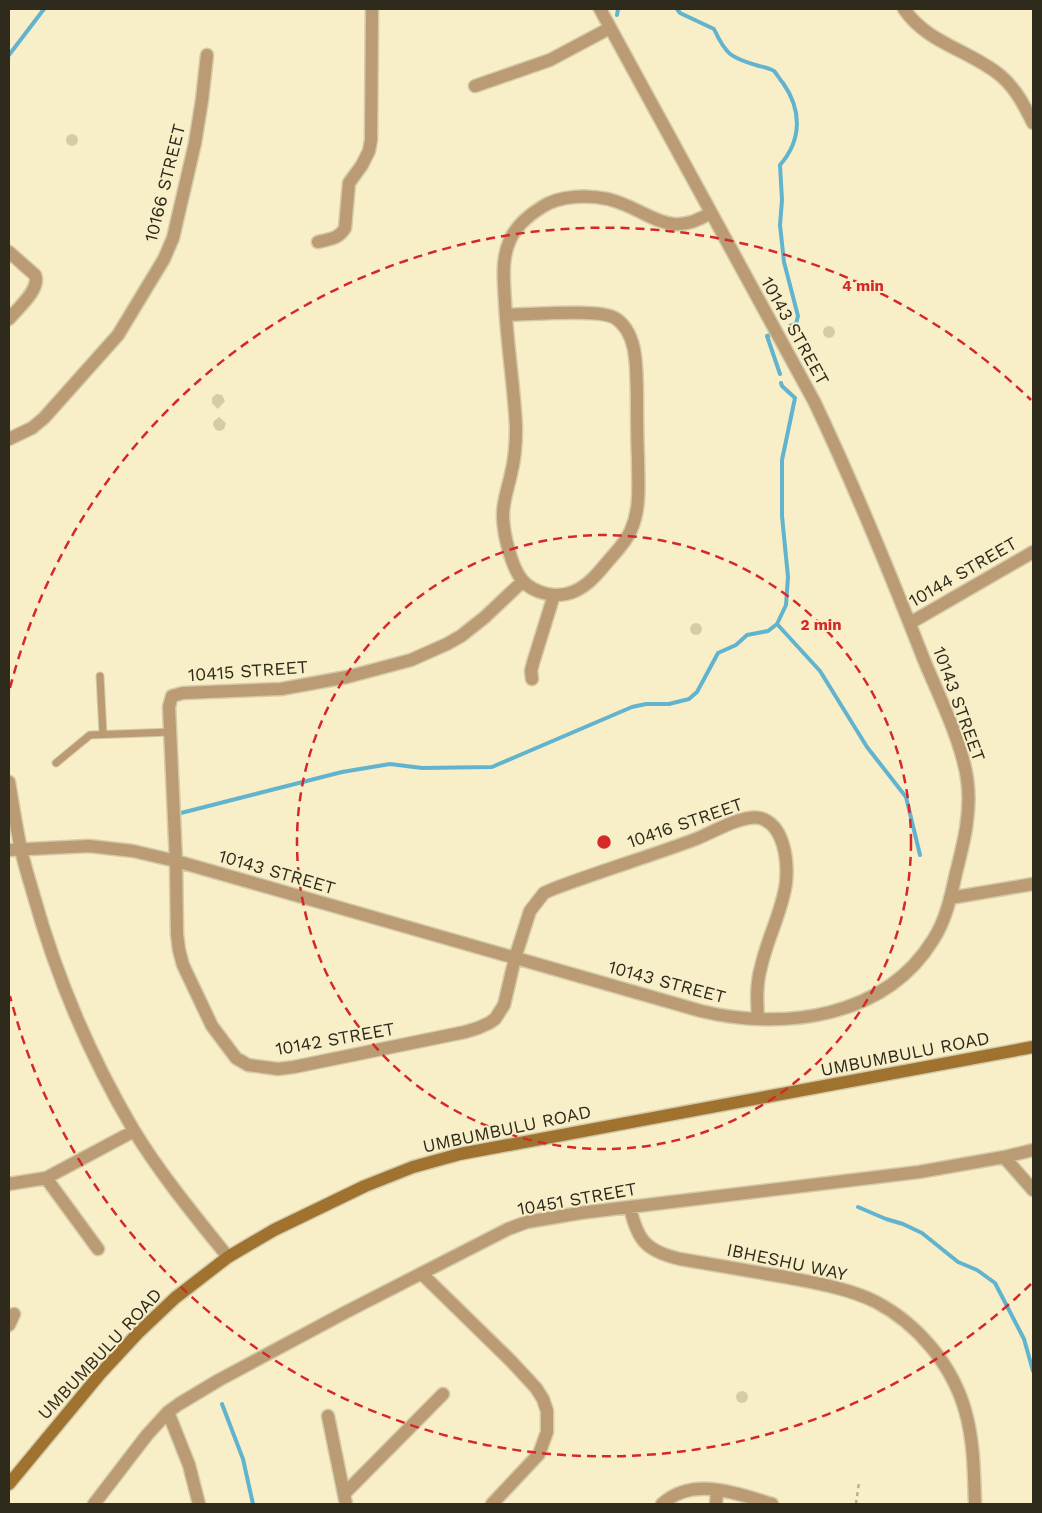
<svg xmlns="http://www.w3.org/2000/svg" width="1042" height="1513" viewBox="0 0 1042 1513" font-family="'Work Sans',sans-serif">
  <rect width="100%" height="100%" fill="#f8eec8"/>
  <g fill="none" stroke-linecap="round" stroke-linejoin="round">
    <path stroke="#62b4ce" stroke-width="4" d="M677,9L680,13L714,29C726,55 731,58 759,66C763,67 770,68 774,71C777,74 780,80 783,83C802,110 802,140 780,165L782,200L780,225L784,262L798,316L796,324L790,326
      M617,15L618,9
      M9,55L44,9
      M770,335L767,336L780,374
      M777,624L820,671L867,747L906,797L920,855
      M181,813L342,772L390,764L422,768L492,767L632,707L646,704H669L689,699L697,692L718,653L736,645L747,635L768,631L777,624L786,605L788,577L782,516V460L795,398L782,386L781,383
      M858,1207L886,1219L903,1224L922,1233L958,1262L977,1270L995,1283L1024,1339L1033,1371
      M222,1404L243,1459L253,1504"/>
  </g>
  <path fill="#d5cba7" d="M66 140a6 6 0 1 1 12 0a6 6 0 1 1-12 0Z
    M823 332a6 6 0 1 1 12 0a6 6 0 1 1-12 0Z
    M216,394L222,395L225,401L218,409L212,403V398Z
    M219,417L226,423L224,429L220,431L216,430L213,425L214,421Z
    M690 629a6 6 0 1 1 12 0a6 6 0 1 1-12 0Z
    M736 1397a6 6 0 1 1 12 0a6 6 0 1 1-12 0Z"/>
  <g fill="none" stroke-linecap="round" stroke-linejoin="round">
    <g stroke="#d4cba9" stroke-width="9">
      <path id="lane" d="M100,676L103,734
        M56,763L90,735L171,732"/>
    </g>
    <g stroke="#d4cba9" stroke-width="15">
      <path id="street" d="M904,9C928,44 970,50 1001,76C1016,89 1024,105 1033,123
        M475,86L550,60L610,28
        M318,242C329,239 339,239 345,228L349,183L362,165L369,151L371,140L372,9
        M9,252L35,275C41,289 18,308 9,319
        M506,315C528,315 599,308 615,318C639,333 636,371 637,395C637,416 637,437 638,458C638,482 641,508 631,530C626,542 617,551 609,560C599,572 589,585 575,591C558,599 534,594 522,580C511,566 503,533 503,515C503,501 508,488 511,474C515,459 516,443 516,427C514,386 507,344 505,302C504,282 501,259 510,240C516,226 529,215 542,207C560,195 587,195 608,199C649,209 667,241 710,213
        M9,439L32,428L44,418L118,335L164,259L173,238L195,143L202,100L207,55
        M523,581L485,617L461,636L447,644L411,660L347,677L281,689L183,693L172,696L169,707L176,861L177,934L179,950L183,965L212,1026L236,1058L248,1065L278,1069L294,1067L465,1032L478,1028L489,1023L495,1019L504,1005L515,958L530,911L544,893L553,889C600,871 648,857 696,839C711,833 743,814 760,818C785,825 788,862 786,883C782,912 767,939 761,967C756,984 757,1002 758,1019
        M910,623L1033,552
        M532,679L531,671L533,663L554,595
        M9,782C13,805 16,827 21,849C24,864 29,879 33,893C56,976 90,1056 133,1129C161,1175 195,1216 228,1257
        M9,850L89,846L133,851L176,861L701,1011C783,1031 885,1018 933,940C946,920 951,896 956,873C964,842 972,810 967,778C961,740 939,696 924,660C890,573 854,485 814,401L600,9
        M950,898L1033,884
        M1004,1157L1033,1190
        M46,1178L98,1249
        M9,1184L46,1178L134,1131
        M630,1207C637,1240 646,1251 680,1259C715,1265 750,1271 785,1277C815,1283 848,1288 876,1302C918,1324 952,1365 965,1410C974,1441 974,1473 975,1504
        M423,1275L511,1361L536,1388L543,1399L547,1411V1432L539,1454L492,1504
        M9,1325L14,1314
        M168,1412L189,1465L199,1504
        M328,1416L346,1504
        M344,1494L443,1394
        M94,1504L147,1435L168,1412L179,1404L219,1380L346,1312L508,1229L527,1222L580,1213L919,1172L1004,1157L1033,1150
        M662,1504C693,1476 736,1493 772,1504
        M716,1504L717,1490"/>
    </g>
    <g stroke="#d4cba9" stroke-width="15">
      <path id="secondary" d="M9,1484L100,1374L138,1333L175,1298L228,1257L274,1230L365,1186L413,1167L460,1154L1033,1047"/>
    </g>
    <path stroke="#b9b092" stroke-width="2.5" stroke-dasharray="4 4" stroke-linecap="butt" d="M856,1504L859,1482"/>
    <use href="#lane" stroke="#bb9b73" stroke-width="7"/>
    <use href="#street" stroke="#bb9b73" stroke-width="12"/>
    <use href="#secondary" stroke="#a07230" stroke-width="12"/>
  </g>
  <g fill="none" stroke="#d62828" stroke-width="2.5" stroke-dasharray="9 6">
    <circle cx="604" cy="842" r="307"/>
    <path d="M1031 1284A614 614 0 0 1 10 996M10 688A614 614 0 0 1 1031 400"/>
  </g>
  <g text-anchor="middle" stroke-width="4" stroke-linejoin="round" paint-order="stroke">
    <g font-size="18" fill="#2e2a1c" stroke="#f8eec8">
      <text transform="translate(165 183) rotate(-76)" y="6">10166 STREET</text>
      <text transform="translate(795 331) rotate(61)" y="6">10143 STREET</text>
      <text transform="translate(963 572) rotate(-30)" y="6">10144 STREET</text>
      <text transform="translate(248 671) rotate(-4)" y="6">10415 STREET</text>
      <text transform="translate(959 704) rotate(70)" y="6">10143 STREET</text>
      <text transform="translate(685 823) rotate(-19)" y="6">10416 STREET</text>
      <text transform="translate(277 872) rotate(16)" y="6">10143 STREET</text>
      <text transform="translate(667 982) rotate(15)" y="6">10143 STREET</text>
      <text transform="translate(335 1039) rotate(-10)" y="6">10142 STREET</text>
      <text transform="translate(905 1054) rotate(-11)" y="6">UMBUMBULU ROAD</text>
      <text transform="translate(507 1129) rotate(-12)" y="6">UMBUMBULU ROAD</text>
      <text transform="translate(577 1199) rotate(-10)" y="6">10451 STREET</text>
      <text transform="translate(787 1262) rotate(12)" y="6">IBHESHU WAY</text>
      <text transform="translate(100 1354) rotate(-47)" y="6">UMBUMBULU ROAD</text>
    </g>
  </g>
  <circle cx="604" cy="842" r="8" fill="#d62828" stroke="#f8eec8" stroke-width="2.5"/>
  <g font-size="15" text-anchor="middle" font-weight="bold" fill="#d62828" stroke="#f8eec8" stroke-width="4" stroke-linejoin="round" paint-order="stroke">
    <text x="863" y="291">4 min</text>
    <text x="821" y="630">2 min</text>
  </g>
  <rect width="1042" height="1513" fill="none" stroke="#2e2a1c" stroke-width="20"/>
</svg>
